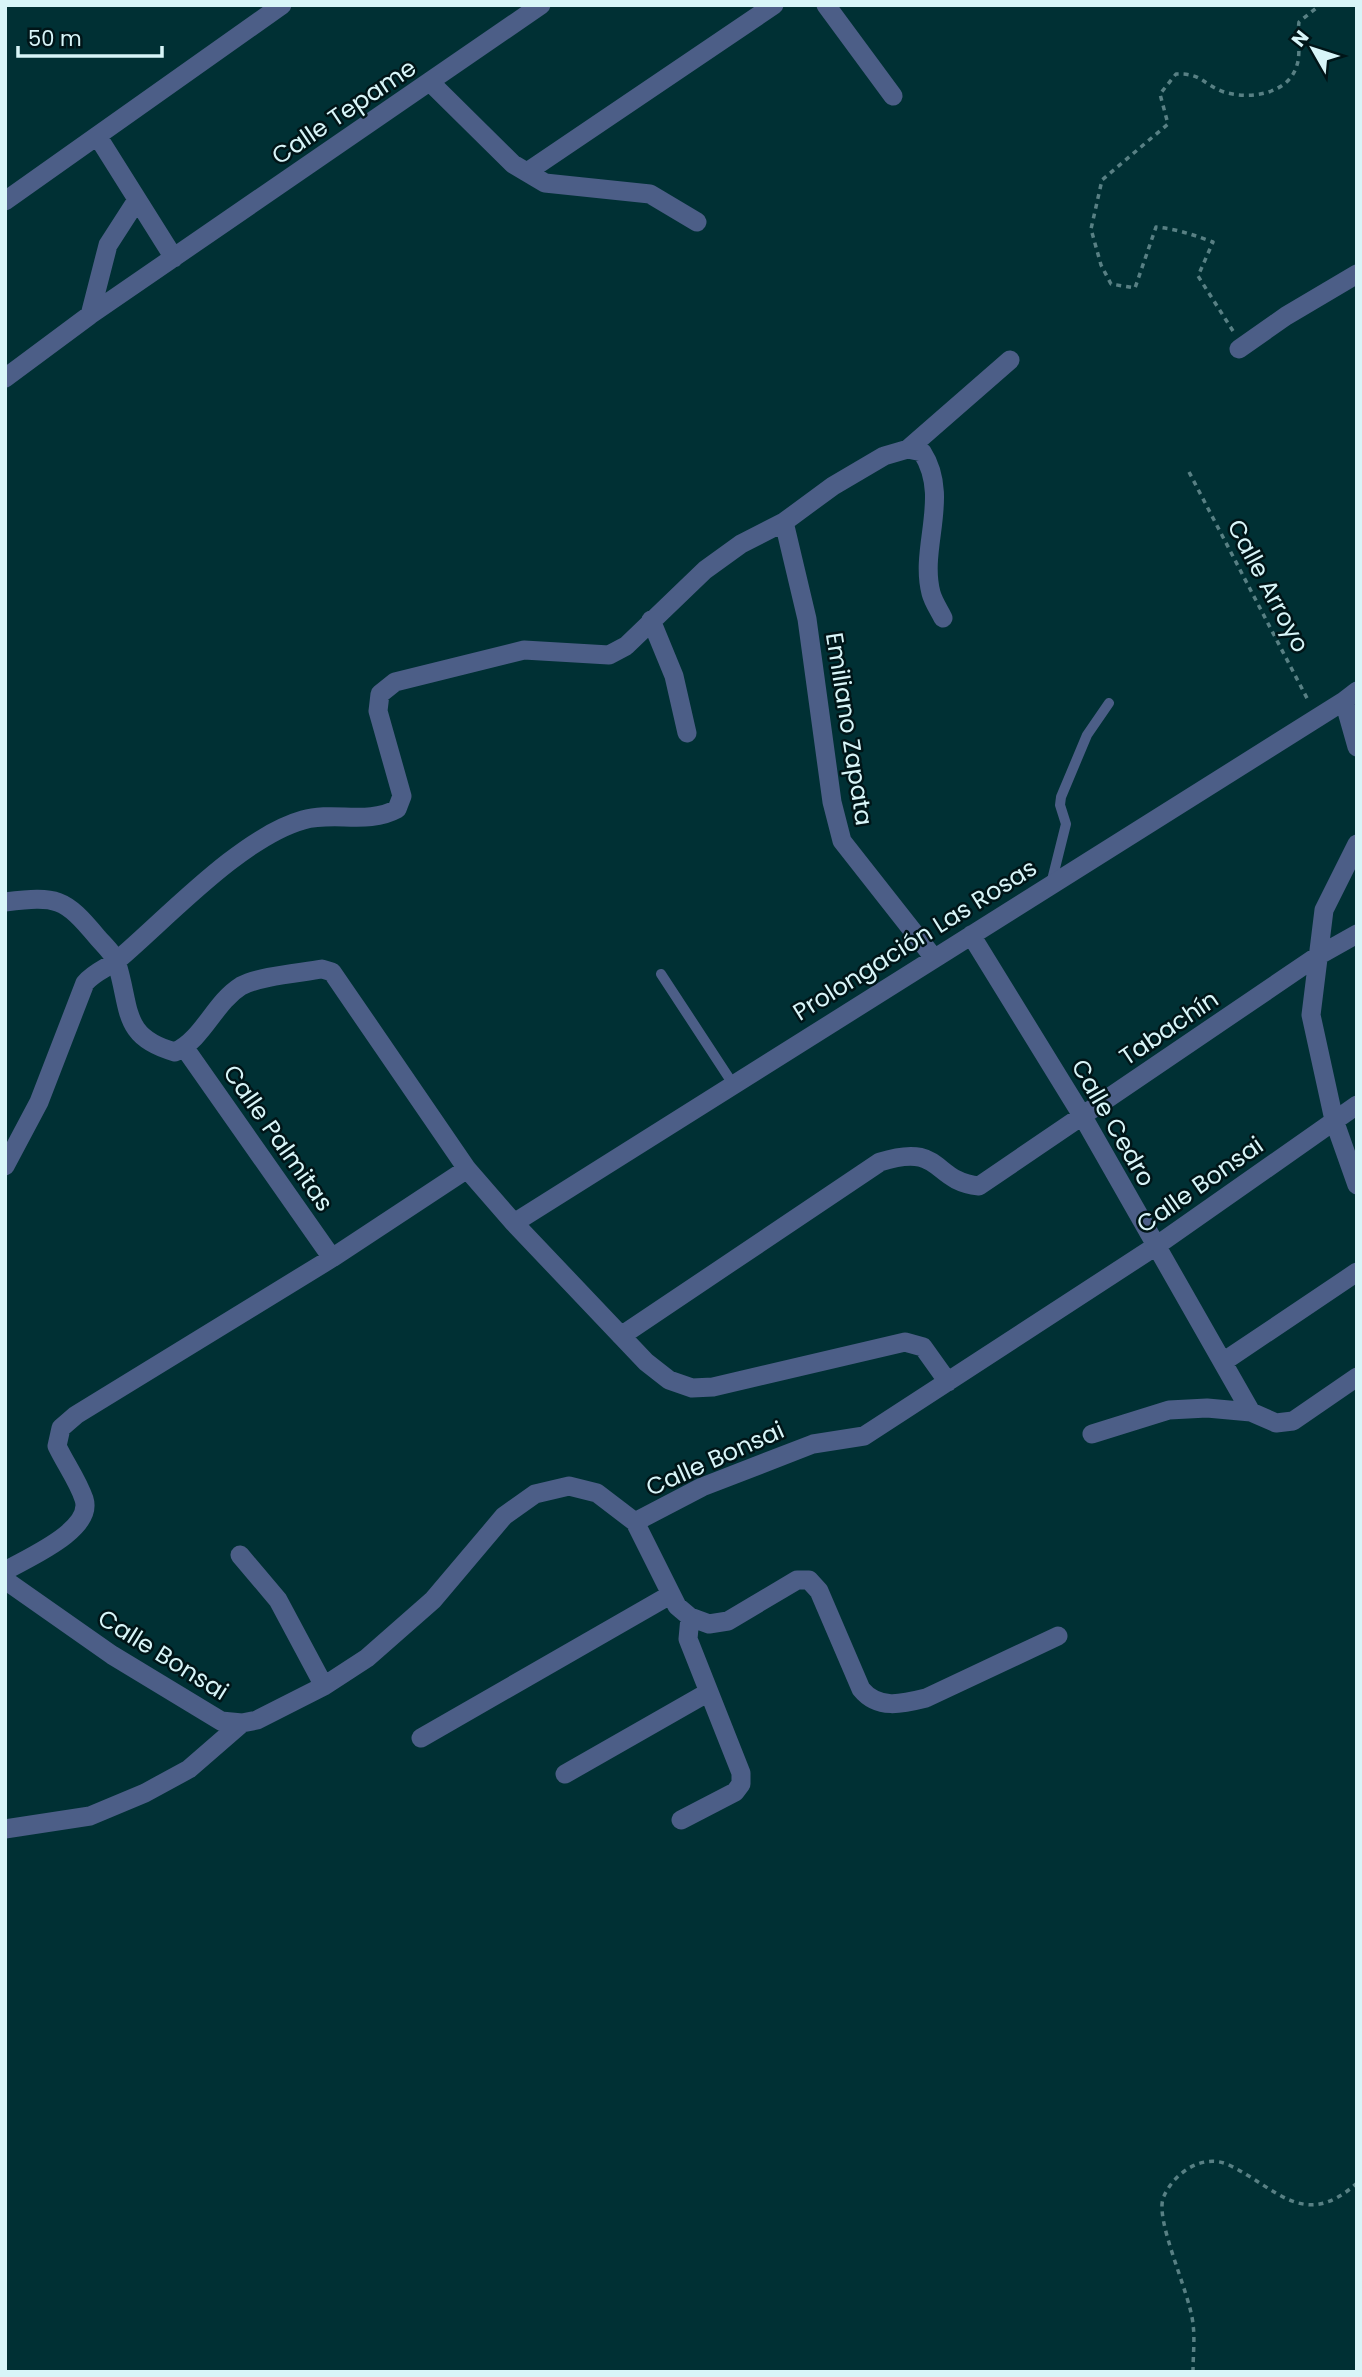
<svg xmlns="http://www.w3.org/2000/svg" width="1362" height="2377" viewBox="0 0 1362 2377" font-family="Poppins,sans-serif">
  <rect width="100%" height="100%" fill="#003034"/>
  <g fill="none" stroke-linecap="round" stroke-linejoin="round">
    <path stroke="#588084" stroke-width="3.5" stroke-dasharray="5 5" stroke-linecap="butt" d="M1233,331L1198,276L1213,242C1194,235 1177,229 1156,227L1135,288L1111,284L1101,265L1091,229L1102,180L1168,124L1160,94L1176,74C1202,73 1202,84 1224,92C1250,100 1289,94 1297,65C1301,53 1297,36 1299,22L1320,5
      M1189,472L1309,702
      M1193,2372C1193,2356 1195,2339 1193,2324C1190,2292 1153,2218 1164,2196C1175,2172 1203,2153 1229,2165C1277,2188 1304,2231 1357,2183"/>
    <path stroke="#4c5e87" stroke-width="10" d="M1051,884L1066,824L1060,805L1061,797L1087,735L1109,703
      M661,974L733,1084"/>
    <path stroke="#4c5e87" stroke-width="19" d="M826,5L893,96
      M431,83L513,164L545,183L650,194L697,222
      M98,137L174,258
      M527,172L774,5
      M5,201L282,5
      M90,315L108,245L137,200
      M1239,349L1286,316L1357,274
      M5,378L90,315L541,5
      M908,449L922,452C951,497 919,547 931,593C933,601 939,610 943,618
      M784,522L807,619L832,802L842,841L934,958
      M651,620L674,676L687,733
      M1357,691L1344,701L1357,747
      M1357,844L1324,910L1311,1015L1334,1120L1357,1185
      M5,902C57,896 64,897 98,938C105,946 115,955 117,964C131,1009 121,1037 175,1052C204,1038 214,1003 241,986C260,976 300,973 322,969L332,972L467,1169L514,1223L646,1362L669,1380L692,1388L713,1387L905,1342L923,1347L948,1382
      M971,935L1083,1117L1251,1412
      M184,1047L332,1258
      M5,1166L39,1102L85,983C95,971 108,968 120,958C168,917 242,837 303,820C334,811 368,825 397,809L402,796L378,711L380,694L395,682L524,650L609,655L626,646L705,570L741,544L784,522L833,486L884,456L908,449L1010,360
      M514,1223L1344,701
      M621,1336L880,1162C944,1142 931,1181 979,1186L1316,957L1357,934
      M1223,1362L1357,1272
      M1092,1434L1169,1410L1207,1408L1251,1412L1276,1423L1293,1421L1357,1377
      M635,1522L702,1487L813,1444L864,1436L1156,1246L1357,1105
      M240,1555L278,1600L324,1686
      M5,1571C27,1558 94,1530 84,1499C78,1481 65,1463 57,1446L61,1428L76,1415L332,1258L467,1169
      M5,1580L112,1655L221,1721L242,1723L257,1720L324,1686L367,1658L433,1600L504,1516L535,1494L569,1486L597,1493L635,1522L677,1606L690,1617L709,1624L728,1621L797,1580H809L819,1591L861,1689C878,1710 902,1704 926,1698L1058,1636
      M421,1738L670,1595
      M565,1774L707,1693
      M681,1820L735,1792L741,1784V1773L688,1639L690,1617
      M5,1829L90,1816L145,1793L189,1769L242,1723"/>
  </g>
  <g text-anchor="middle" stroke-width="5" stroke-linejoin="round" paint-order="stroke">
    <g font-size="24" fill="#d8f5f8" stroke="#001518">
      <text transform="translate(344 112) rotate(-34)" y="8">Calle Tepame</text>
      <text transform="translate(1268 586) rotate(62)" y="8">Calle Arroyo</text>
      <text transform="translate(849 729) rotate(81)" y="8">Emiliano Zapata</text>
      <text transform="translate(915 940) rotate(-32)" y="8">Prolongación Las Rosas</text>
      <text transform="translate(1169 1028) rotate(-34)" y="8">Tabachín</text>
      <text transform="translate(1113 1123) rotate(60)" y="8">Calle Cedro</text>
      <text transform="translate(278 1138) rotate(55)" y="8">Calle Palmitas</text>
      <text transform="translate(1200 1185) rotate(-35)" y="8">Calle Bonsai</text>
      <text transform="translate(715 1459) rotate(-24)" y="8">Calle Bonsai</text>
      <text transform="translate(163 1655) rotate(32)" y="8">Calle Bonsai</text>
    </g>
  </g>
  <rect width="1362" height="2377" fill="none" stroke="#d8f5f8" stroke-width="14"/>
  <g transform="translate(1313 49) rotate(309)" stroke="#001518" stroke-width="5" paint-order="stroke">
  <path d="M0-5L12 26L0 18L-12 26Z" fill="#d8f5f8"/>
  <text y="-10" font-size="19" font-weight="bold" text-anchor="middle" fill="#d8f5f8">N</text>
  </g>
  <path d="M18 46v10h144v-10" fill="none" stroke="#d8f5f8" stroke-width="3.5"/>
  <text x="28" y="46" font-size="21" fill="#d8f5f8" stroke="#001518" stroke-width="5" paint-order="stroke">50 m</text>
</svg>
